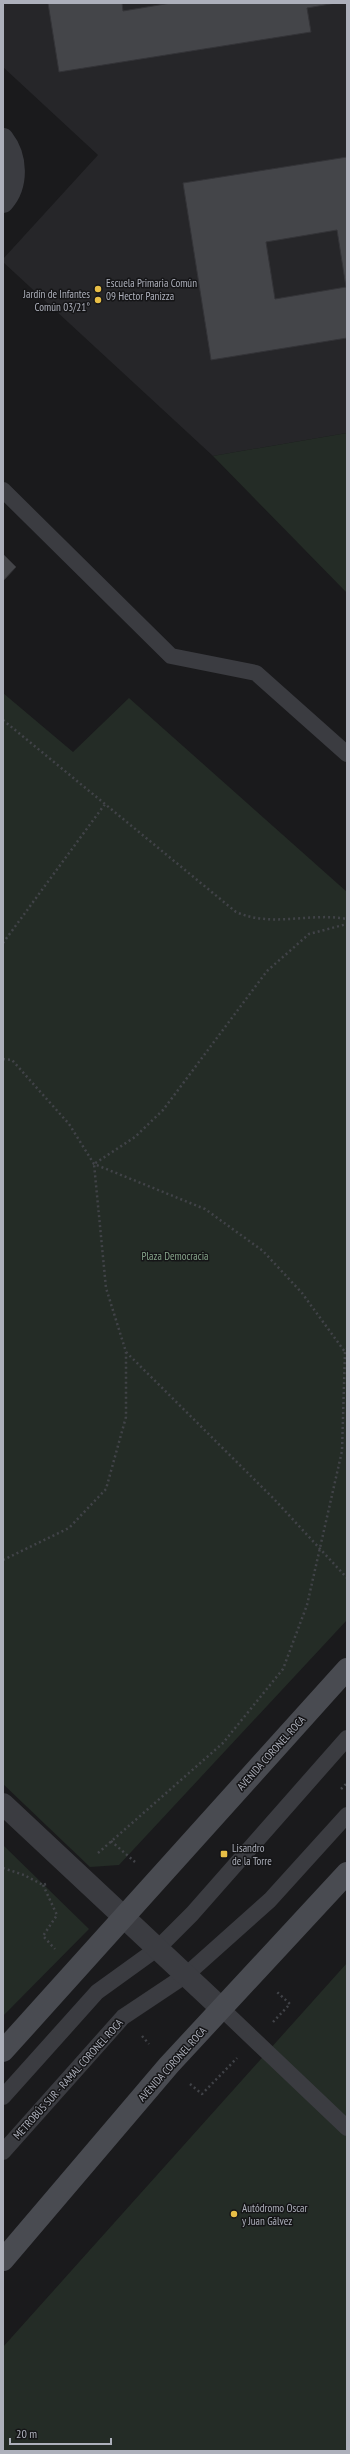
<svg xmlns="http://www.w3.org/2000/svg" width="350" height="2454" viewBox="0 0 350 2454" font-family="'PT Sans Narrow',sans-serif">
  <rect width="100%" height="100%" fill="#1a1a1c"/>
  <path fill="#262629" d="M3,3H347V433L213,456L3,262V259L98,155L3,67Z"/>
  <path fill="#242c26" d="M347,433V593L213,456Z
    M3,693L73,752L129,698L347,892V1620L119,1865L90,1867L3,1784Z
    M3,1845L89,1929L3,2016Z
    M347,1963V2451H3V2347Z"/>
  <path fill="#444549" stroke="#343438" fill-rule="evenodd" d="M48,3H122L123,11L171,3H336L307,8L311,32L59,72Z
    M347,157V338L211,360L183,183ZM337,230L346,287L275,299L266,242Z
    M3,554L16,567L3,581Z"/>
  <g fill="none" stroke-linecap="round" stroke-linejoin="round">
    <path stroke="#414348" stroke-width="2.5" stroke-dasharray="2 3" stroke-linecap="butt" d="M3,720L236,912C272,928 310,912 347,919
      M3,943L105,804
      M3,1059L12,1060L69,1124L94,1164L205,1209L263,1251L302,1293L345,1352
      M126,1352L274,1499L347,1578
      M3,1560L69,1528L106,1489L126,1417V1352L106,1288L94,1164L135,1137L163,1110L267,971L309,934L347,924
      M341,1789L347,1783
      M111,1841L135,1862
      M98,1853L223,1743L283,1669L307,1605L342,1451L345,1352L347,1349
      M3,1868L24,1875L43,1885L46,1884
      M43,1885L57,1915L43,1936L55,1949
      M273,2022L290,2004L277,1992
      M142,2036L149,2044
      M190,2084L202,2094L237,2058"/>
    <path stroke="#3b3c41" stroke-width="16" d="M3,490L171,656L256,673L347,754
      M222,2009L347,2128
      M3,2097L97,1992L158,1948L192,1914L347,1738
      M3,2152L123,2017L186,1975L270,1900L347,1815"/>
    <path stroke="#3b3c41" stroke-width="22" d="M3,139C17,157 18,185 3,202
      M3,1804L222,2009"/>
    <path stroke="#494b51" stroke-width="22" d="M3,2051L347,1669
      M3,2260L169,2065L347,1873"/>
  </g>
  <g fill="#e8be46" stroke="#151517" stroke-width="1.5">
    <circle cx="98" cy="289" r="4"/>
    <circle cx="98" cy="300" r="4"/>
    <rect x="220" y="1850" width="8" height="8" rx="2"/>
    <circle cx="234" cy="2214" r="4"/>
  </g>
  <g text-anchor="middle" stroke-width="3" stroke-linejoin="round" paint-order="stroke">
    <g font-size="11" fill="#adb0bb" stroke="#151517" text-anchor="start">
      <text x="106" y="287">Escuela Primaria Común<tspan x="106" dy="13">09 Hector Panizza</tspan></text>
      <text x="90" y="298" text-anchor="end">Jardín de Infantes<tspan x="90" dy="13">Común 03/21°</tspan></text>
      <text x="232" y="1852">Lisandro<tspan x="232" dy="13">de la Torre</tspan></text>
      <text x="242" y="2212">Autódromo Oscar<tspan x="242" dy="13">y Juan Gálvez</tspan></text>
    </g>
    <g font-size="11" fill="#86a48a" stroke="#151517">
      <text x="175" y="1260">Plaza Democracia</text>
    </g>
    <g font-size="11" fill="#adb0bb" stroke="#151517">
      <text transform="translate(271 1753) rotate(-48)" y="4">AVENIDA CORONEL ROCA</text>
      <text transform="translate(172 2064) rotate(-48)" y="4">AVENIDA CORONEL ROCA</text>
      <text transform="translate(68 2079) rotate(-48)" y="4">METROBÚS SUR - RAMAL CORONEL ROCA</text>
    </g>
  </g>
  <rect width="350" height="2454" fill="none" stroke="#adb0bb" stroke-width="8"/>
  <path d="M10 2438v6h101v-6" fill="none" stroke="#adb0bb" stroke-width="2"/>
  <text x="16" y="2438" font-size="12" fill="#adb0bb" stroke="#151517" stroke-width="3" paint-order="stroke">20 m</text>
</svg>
